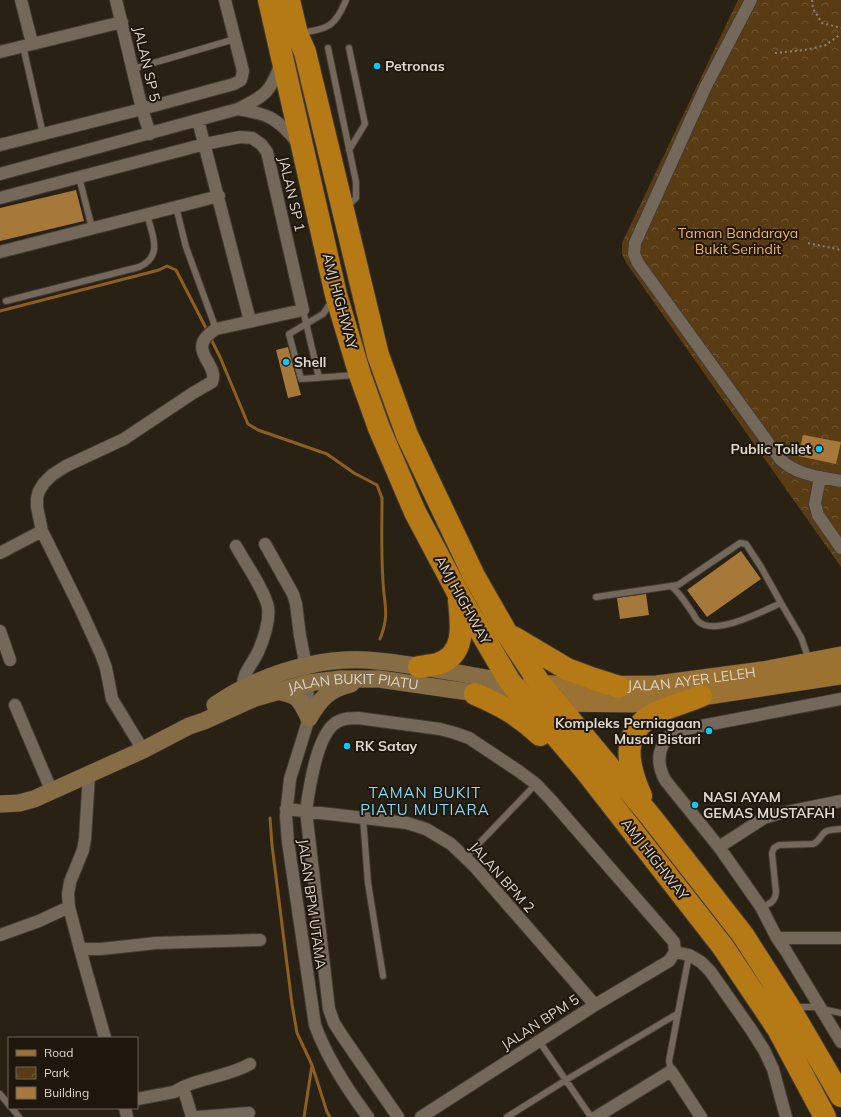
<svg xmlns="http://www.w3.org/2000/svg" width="841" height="1117" viewBox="0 0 841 1117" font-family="Mulish,sans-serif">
  <defs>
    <pattern id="park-crowns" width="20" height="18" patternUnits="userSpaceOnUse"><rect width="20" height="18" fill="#593c13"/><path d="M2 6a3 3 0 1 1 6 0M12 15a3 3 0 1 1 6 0" fill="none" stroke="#705734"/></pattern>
  </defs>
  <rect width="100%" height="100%" fill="#2a2115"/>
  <path fill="url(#park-crowns)" d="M738,0H841V567L627,264L622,254V243Z"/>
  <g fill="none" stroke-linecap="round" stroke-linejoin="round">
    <path stroke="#8c6020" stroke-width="3" d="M0,311L159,270L167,266L176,270L208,332
      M210,337L220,357L248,424L258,430L327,454L354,473L377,485L382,498C382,525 381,553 383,581C384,605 390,614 380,639
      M270,818L272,845L292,1004L297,1033L312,1065L327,1112L330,1117
      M304,1117L312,1065"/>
  </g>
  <path fill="#a6783a" d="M76,190L84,221L0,241V208Z
    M288,347L301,395L288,398L276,350Z
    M803,435L841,442L836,464L798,456Z
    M741,551L761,579L707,617L687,590Z
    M646,594L649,615L620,619L617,598Z"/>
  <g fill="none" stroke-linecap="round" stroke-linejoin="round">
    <g stroke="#433b33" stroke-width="8">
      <path id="lane" d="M301,33C329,28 335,27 346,0
        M23,46L43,134
        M328,48L356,182V198L347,207
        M349,48L365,124L349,150
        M133,69L235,39
        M79,177L92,228
        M176,207L186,247L216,329
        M6,301L139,267C164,256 152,235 147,214
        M332,301L323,314L289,334L301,379L356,375
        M303,310L319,378
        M671,586C680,593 685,602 692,612C694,615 696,620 699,622C716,636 763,611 781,603
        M596,597L678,585L740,543L746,544L761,567L781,603L801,637L809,660
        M363,818L368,883L383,976
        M466,857L536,784
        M761,907C770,904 775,902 776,892L772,853L774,848L779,845L813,844C820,841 820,836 825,832C829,829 836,830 841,829
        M794,1007H814L841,1013
        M539,1041L591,1117
        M671,1071L669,1061L689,955
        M0,1094L9,1105
        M12,1108L19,1117
        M507,1117L566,1080L677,1014"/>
    </g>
    <g stroke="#433b33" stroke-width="14">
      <path id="street" d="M21,0L32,43
        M116,0L142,109L150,134
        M751,0L706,86L635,243L634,254L638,263L780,459C796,475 820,477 841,481
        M0,52L122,22
        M238,109C269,114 277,118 298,143
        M198,120L250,321
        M0,145L142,109L234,84L241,80L243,71L225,0
        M0,174L238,109C266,95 270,93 281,63
        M0,198L205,144L240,137L252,138L261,144L267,152L303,310L216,329C183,350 220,363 212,382L193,393L124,439L66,466L52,475L44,483L39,491L37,498V507L42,531L80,608L101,654L106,668L112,699L143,750
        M0,252L219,196
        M820,477L815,504L818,515L841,548
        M265,544L293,594L296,604L300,636L306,666
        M236,546C244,561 265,591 268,607C270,620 264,639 258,652C252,665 242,673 243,688
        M0,553L42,531
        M0,631L10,660
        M307,683L309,718L290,779L286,816L288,842L315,1025C327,1058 347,1089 368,1117
        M841,699L675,731C658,744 655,761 665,780L719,847L761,907L777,938L786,951L841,1042
        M15,705L52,792
        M89,775L85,839L83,850L70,882L68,894L69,907L80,949L105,1038
        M286,809L407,823L426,829L451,844L475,867L595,1005
        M719,847L764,818L777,814L841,801
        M0,935L39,921L69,907
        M777,938H841
        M80,949H101L156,943L260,940
        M675,952L689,955L701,962L710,971L750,1028L764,1050L773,1069L786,1117
        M183,1087C205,1077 229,1076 250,1064
        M137,1099L174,1092L183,1087L192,1117
        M125,1108L127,1117
        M198,1117L249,1113
        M398,1117L343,1037L334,1023L329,1009L306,811C309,789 317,733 337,722C343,718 351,718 358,718L440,729L455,733L469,738L520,772L536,784L551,800L674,942L675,952
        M421,1117L595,1005L669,961L675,952
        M596,1117L671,1071L701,1117"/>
    </g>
    <g stroke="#433b33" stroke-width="18">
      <g id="secondary">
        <path d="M277,691C300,696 299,698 309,718"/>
        <path d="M215,705C225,699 234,692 244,688C284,668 332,656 377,661C421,665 466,675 510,682"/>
        <path d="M309,718C320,699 329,689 351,684"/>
        <path id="s1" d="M0,804L19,803L34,799L143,750L189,726L204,721L255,698L307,683L341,679H379L524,700"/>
      </g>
    </g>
    <g stroke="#433b33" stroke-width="20">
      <g id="primary">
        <path id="s2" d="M531,684L571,686L657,685L763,671L841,656"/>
        <path d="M544,702L646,703L701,696L841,675"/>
      </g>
    </g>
    <g stroke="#433b33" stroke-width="24">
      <path id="highway" d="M269,0L336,295L360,375L379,428L415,512L459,595L510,682L585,770L723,947L778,1029L825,1117
        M289,0L297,34L305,52L378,355L407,435L474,576L506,632L541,685L651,817L743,935L789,1007L841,1096
        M513,637L567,669L594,679L619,687
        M419,667C425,666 432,665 438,664C467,654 461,623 459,600
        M475,694C501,705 520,716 540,735
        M641,796C627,764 619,731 658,712C671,706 687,702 701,696"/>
    </g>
    <path stroke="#888177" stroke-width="2" stroke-dasharray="2 3" stroke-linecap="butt" d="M812,0L813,9L822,23L841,28
      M775,53L805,50L826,45L841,34
      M808,243L841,250"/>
    <use href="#lane" stroke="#73685a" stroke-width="6"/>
    <use href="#street" stroke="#73685a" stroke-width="12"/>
    <use href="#secondary" stroke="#876d45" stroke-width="17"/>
    <use href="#primary" stroke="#9b7231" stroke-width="19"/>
    <use href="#highway" stroke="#b57915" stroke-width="22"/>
  </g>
  <g fill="#09cafa" stroke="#20170c" stroke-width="1.5">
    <circle cx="377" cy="66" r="4"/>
    <circle cx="286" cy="362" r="4"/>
    <circle cx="819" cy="449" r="4"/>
    <circle cx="709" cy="731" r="4"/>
    <circle cx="347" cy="746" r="4"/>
    <circle cx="695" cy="805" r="4"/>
  </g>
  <g text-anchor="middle" stroke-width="4" stroke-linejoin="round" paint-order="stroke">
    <g font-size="14" fill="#ddd7cf" stroke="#20170c">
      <text transform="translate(147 64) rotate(77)" y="5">JALAN SP 5</text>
      <text transform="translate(292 194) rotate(77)" y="5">JALAN SP 1</text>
      <text transform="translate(340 301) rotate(75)" y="5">AMJ HIGHWAY</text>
      <text transform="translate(463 600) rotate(61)" y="5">AMJ HIGHWAY</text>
      <text dy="5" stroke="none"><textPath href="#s2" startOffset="161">JALAN AYER LELEH</textPath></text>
      <text dy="5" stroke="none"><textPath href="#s1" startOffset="378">JALAN BUKIT PIATU</textPath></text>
      <text transform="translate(655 859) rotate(52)" y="5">AMJ HIGHWAY</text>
      <text transform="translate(502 877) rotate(48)" y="5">JALAN BPM 2</text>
      <text transform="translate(312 904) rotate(82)" y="5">JALAN BPM UTAMA</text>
      <text transform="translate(540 1022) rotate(-33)" y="5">JALAN BPM 5</text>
    </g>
    <g font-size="14" font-weight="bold" fill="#ddd7cf" stroke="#20170c" text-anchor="start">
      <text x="385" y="71">Petronas</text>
      <text x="294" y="367">Shell</text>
      <text x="811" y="454" text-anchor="end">Public Toilet</text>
      <text x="701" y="728" text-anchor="end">Kompleks Perniagaan<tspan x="701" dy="16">Musai Bistari</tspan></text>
      <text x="355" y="751">RK Satay</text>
      <text x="703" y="802">NASI AYAM<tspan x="703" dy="16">GEMAS MUSTAFAH</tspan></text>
    </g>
    <g font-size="14" fill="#f2b25c" stroke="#20170c">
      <text x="738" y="238">Taman Bandaraya<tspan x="738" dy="16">Bukit Serindit</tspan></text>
    </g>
    <g font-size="15" letter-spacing="1" fill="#7edcfd" stroke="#20170c">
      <text x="425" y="798">TAMAN BUKIT<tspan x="425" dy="17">PIATU MUTIARA</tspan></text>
    </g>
  </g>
  <rect x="8" y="1037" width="130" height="72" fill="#20170c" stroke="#6c645a"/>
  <rect x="16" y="1050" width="20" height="6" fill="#9b7231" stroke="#6c645a"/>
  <text x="44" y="1057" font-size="12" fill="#ddd7cf">Road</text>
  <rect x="16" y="1067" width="20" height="12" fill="url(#park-crowns)" stroke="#6c645a"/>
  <text x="44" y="1077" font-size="12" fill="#ddd7cf">Park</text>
  <rect x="16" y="1087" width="20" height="12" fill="#a6783a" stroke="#6c645a"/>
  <text x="44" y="1097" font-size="12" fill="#ddd7cf">Building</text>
</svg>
